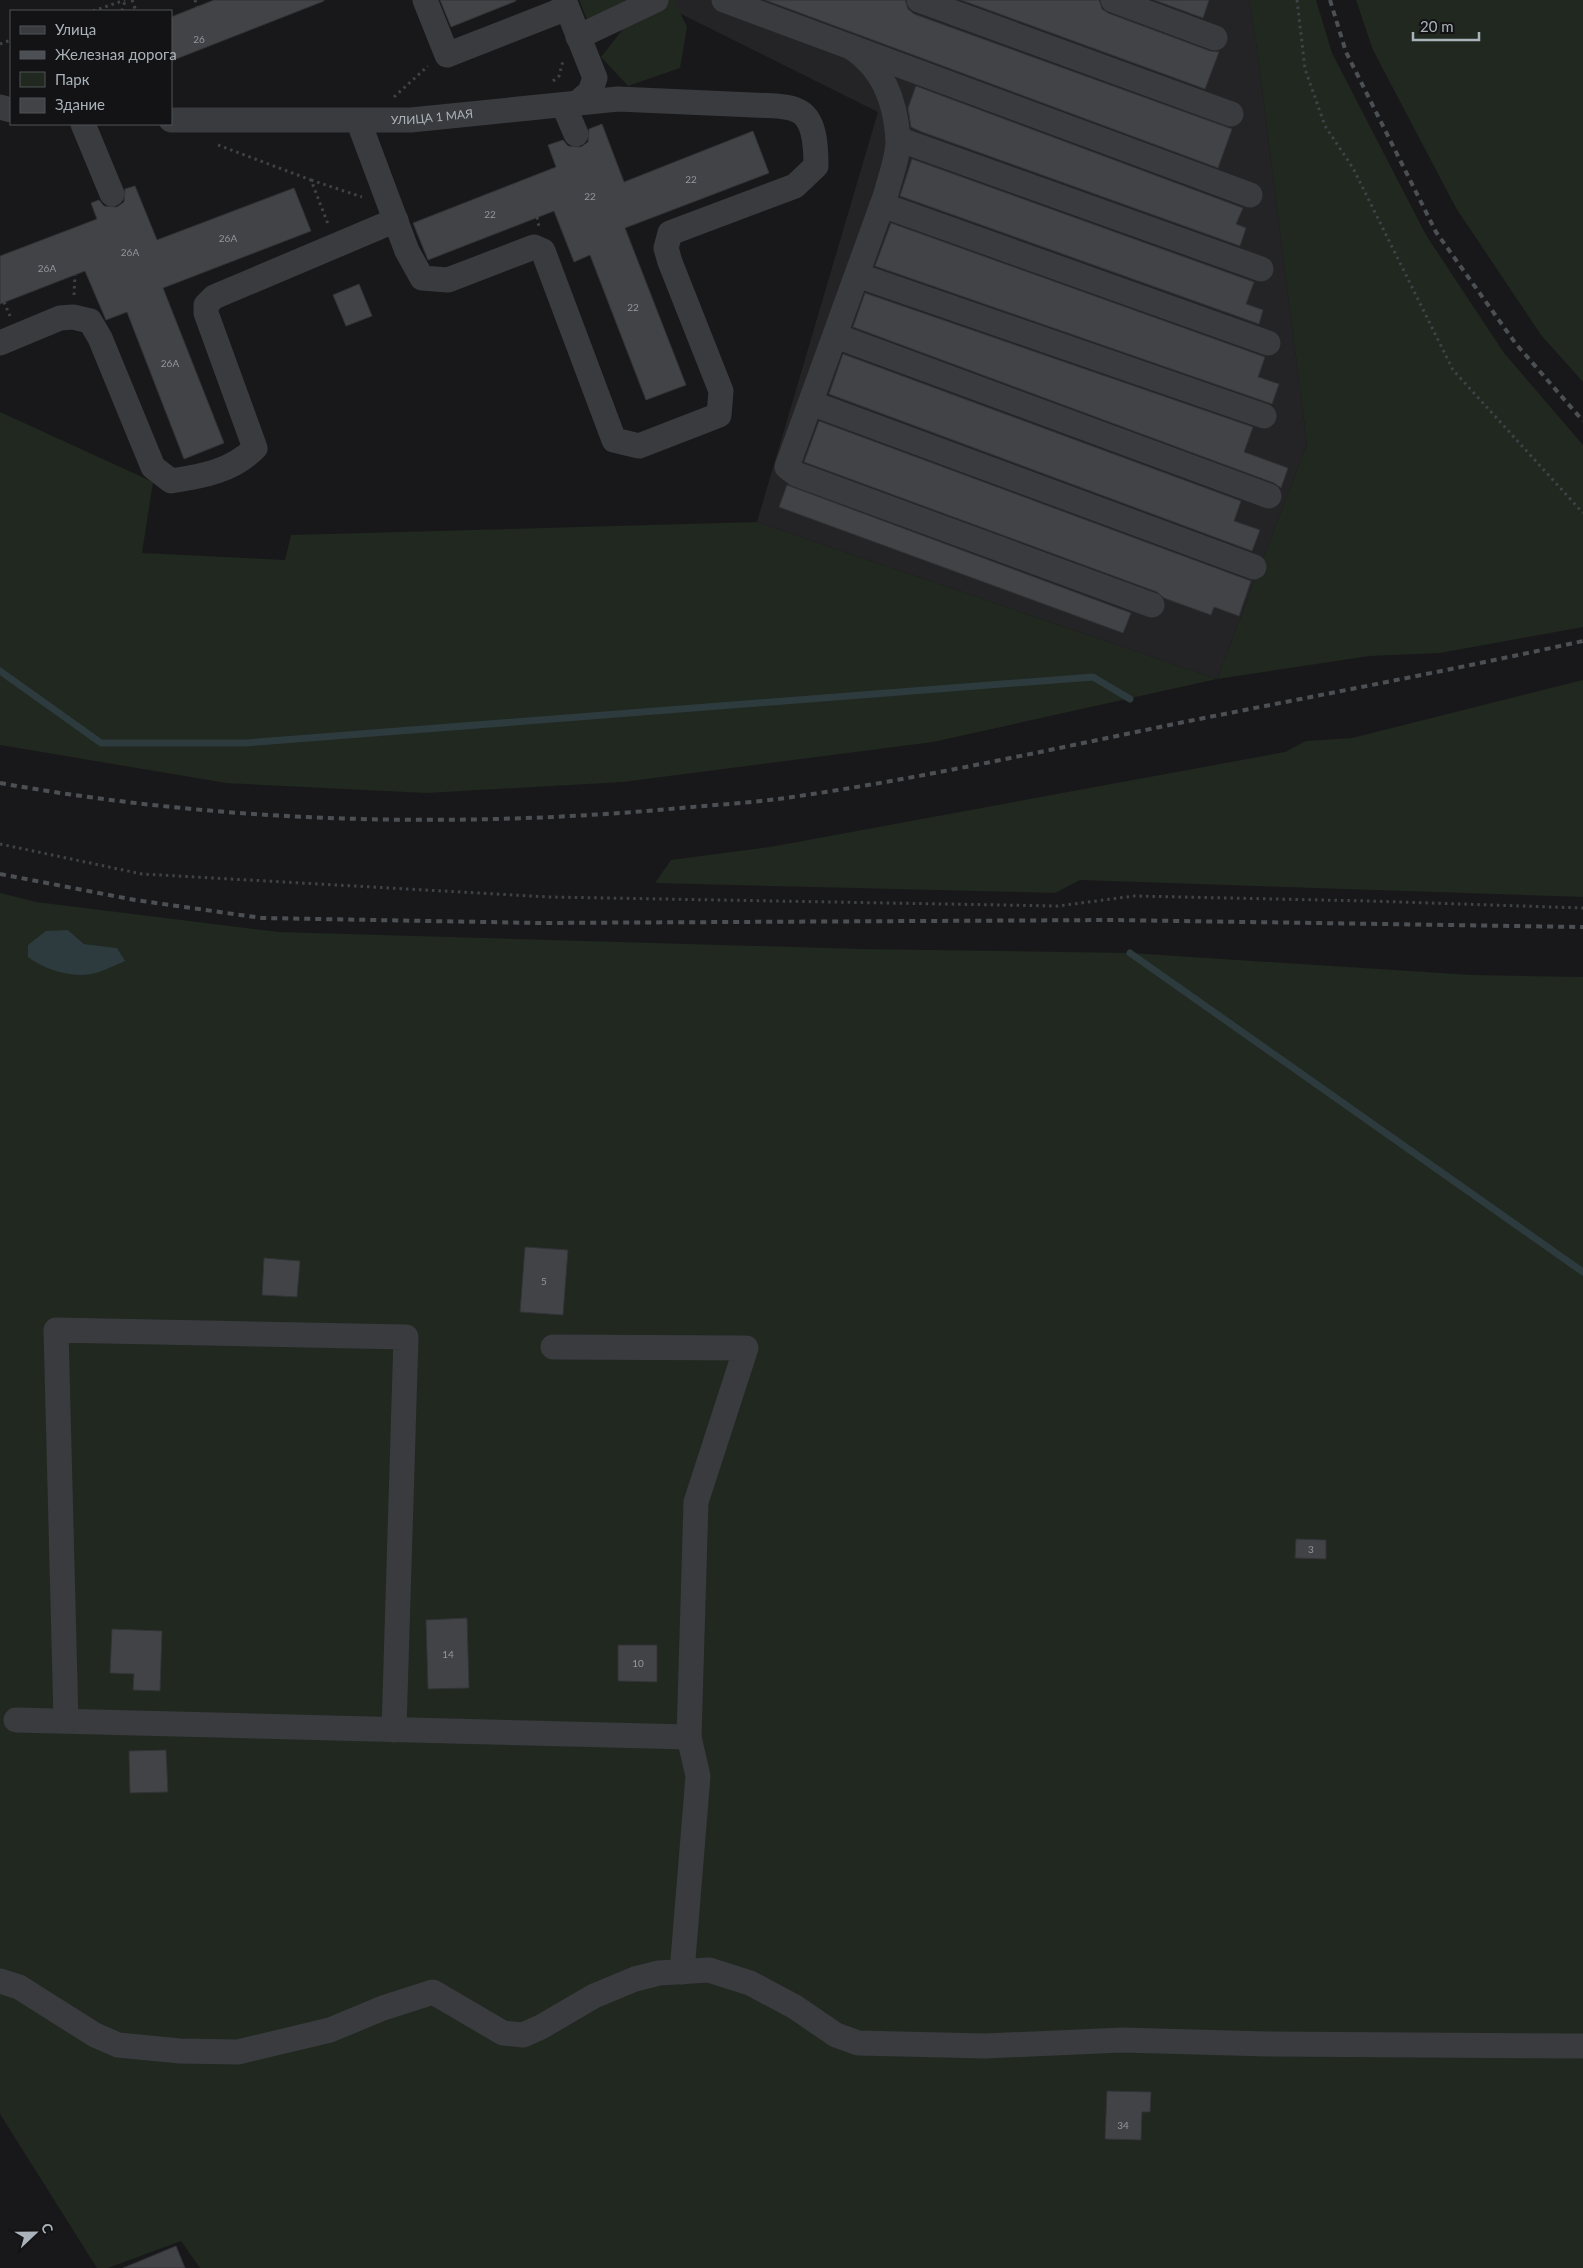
<svg xmlns="http://www.w3.org/2000/svg" width="1583" height="2268" viewBox="0 0 1583 2268" font-family="Lato,sans-serif">
  <rect width="100%" height="100%" fill="#18181a"/>
  <path fill="#242427" d="M670,0H1249L1257,49L1307,444L1217,679L757,522L878,112L669,8Z"/>
  <path fill="#20281f" fill-rule="evenodd" d="M579,0H674L687,27L680,68L628,86L601,57L631,19L590,27Z
    M1249,0H1316L1332,53L1426,235L1504,353L1583,445V627L1440,653L1369,656L1217,679L933,742L623,782L426,793L226,783L0,745V412L153,482L142,553L285,560L291,535L757,522L1217,679L1307,444L1257,49Z
    M1356,0H1583V382L1541,335L1456,208L1373,50Z
    M1583,680V897L1080,880L1055,893L655,883L671,860L770,847L1285,752L1306,741L1352,738Z
    M0,893L36,902L279,932L861,949L1130,953L1472,975L1583,977V2268H200L181,2241L108,2268H97L0,2114ZM68,930L84,944L117,948L28,956Z"/>
  <path fill="#2d3b3e" d="M68,930L84,944L117,948L125,961C115,965 105,970 96,973C74,979 45,970 28,957V945L46,931Z"/>
  <g fill="none" stroke-linecap="round" stroke-linejoin="round">
    <path stroke="#2d3b3e" stroke-width="7" d="M0,671L101,743H245L1093,677L1130,699
      M1130,953L1583,1272"/>
  </g>
  <path fill="#424347" stroke="#323336" d="M214,0H324V1L171,61V17Z
    M440,0H516V1L451,27Z
    M765,0H905L908,9L914,14L1232,129L1218,168Z
    M961,0H1099L1102,9L1108,13L1210,51L1219,52L1205,89Z
    M1154,0H1209L1203,18Z
    M916,86L1243,208L1236,224L1246,228L1240,246L922,132L911,127L908,108Z
    M602,124L624,182L753,131L769,173L625,228L686,385L646,400L590,255L574,262L554,211L428,260L413,223L556,167L548,145L563,140L568,146L581,147L588,142L589,129Z
    M912,159L1254,282L1246,304L1263,310L1259,324L900,196Z
    M135,186L157,240L294,188L311,231L163,288L224,443L184,459L127,312L106,320L85,271L0,304V256L97,219L91,203L99,200L104,206L117,207L124,202L125,189Z
    M891,223L1265,357L1258,377L1279,384L1272,404L875,266Z
    M359,284L372,316L346,326L333,295Z
    M865,293L1253,427L1244,452L1288,468L1281,488L1274,483L853,327Z
    M843,354L1241,501L1234,521L1260,530L1252,551L829,394Z
    M819,421L1251,581L1239,616L1214,607L1211,615L1164,598L1157,592L804,462Z
    M787,485L1131,613L1123,633L779,507Z
    M525,1247L568,1250L563,1315L520,1312Z
    M264,1258L300,1261L297,1297L262,1295Z
    M1296,1539L1326,1540V1559L1295,1558Z
    M467,1618L469,1688L428,1689L426,1620Z
    M112,1629L162,1631L160,1691L133,1690L134,1674L110,1673Z
    M618,1645H657V1682L618,1681Z
    M166,1750L168,1792L130,1793L129,1751Z
    M1107,2091L1151,2092L1150,2112H1142L1141,2140L1105,2139Z
    M176,2246L185,2268H123Z"/>
  <g fill="none" stroke-linecap="round" stroke-linejoin="round">
    <path stroke="#3f4246" stroke-width="3" stroke-dasharray="2.5 4" stroke-linecap="butt" d="M132,0L136,11
      M195,0L197,7
      M1297,0L1305,69L1325,126L1353,168L1453,370L1583,513
      M93,11L125,0
      M122,11L125,1
      M0,44L11,40
      M553,81L559,76L563,61
      M394,97L428,66
      M218,145L311,180L328,224
      M311,180L362,197
      M537,217L539,227
      M74,295L75,275
      M4,302L10,316
      M0,844L142,874L549,897L1058,906L1134,896L1369,901L1583,908"/>
    <g stroke="#393b3f" stroke-width="25">
      <path d="M425,0L447,55L567,8"/>
      <path d="M564,0L595,78L590,92L576,104"/>
      <path d="M724,0L1250,195"/>
      <path d="M919,0L1231,114"/>
      <path d="M1113,0L1215,38"/>
      <path d="M578,37L656,0"/>
      <path d="M851,47C883,68 895,100 898,138C899,156 890,177 886,194L787,467L796,474L1152,605"/>
      <path d="M564,106L576,134"/>
      <path d="M0,107L11,110"/>
      <path id="s1" d="M171,120H411L618,99L777,106C783,107 790,107 796,110C816,117 816,149 816,166L795,186L670,233L666,248L670,262L721,391L719,415L639,446L614,440L543,251L534,247L448,280L422,278L407,251L358,120"/>
      <path d="M83,124L112,194"/>
      <path d="M898,139L1261,269"/>
      <path d="M882,205L1268,343"/>
      <path d="M857,275L1264,416"/>
      <path d="M836,336L1269,496"/>
      <path d="M0,343L60,318L73,317L90,321L100,338L153,467L171,481C203,476 232,471 255,448L206,313V305L214,297L396,220"/>
      <path d="M811,403L1254,567"/>
      <path d="M16,1720L689,1737L696,1502L746,1348L553,1347"/>
      <path d="M66,1721L56,1330L406,1337L394,1730"/>
      <path d="M682,1972L698,1776L689,1737"/>
      <path d="M0,1981L19,1987L95,2035L118,2045L180,2051L238,2052L330,2030L383,2008L433,1992L503,2033L523,2035L541,2027L594,1996L635,1979L659,1973L709,1970L750,1983L795,2007L836,2035L858,2043L985,2046L1122,2040L1268,2044L1583,2046"/>
    </g>
    <path stroke="#4c5054" stroke-width="4" stroke-dasharray="6 5" stroke-linecap="butt" d="M1330,0L1346,52L1436,232L1516,344L1583,421
      M0,783C224,823 455,829 681,808C713,805 746,803 778,799C916,780 1052,749 1189,721C1320,695 1452,670 1583,641
      M0,874L135,900L262,918L540,923L1113,920L1583,927"/>
  </g>
  <g text-anchor="middle" stroke-width="4" stroke-linejoin="round" paint-order="stroke">
    <g font-size="10" fill="#90979c">
      <text x="199" y="43">26</text>
      <text x="691" y="183">22</text>
      <text x="590" y="200">22</text>
      <text x="490" y="218">22</text>
      <text x="228" y="242">26А</text>
      <text x="130" y="256">26А</text>
      <text x="47" y="272">26А</text>
      <text x="633" y="311">22</text>
      <text x="170" y="367">26А</text>
      <text x="544" y="1285">5</text>
      <text x="1311" y="1553">3</text>
      <text x="448" y="1658">14</text>
      <text x="638" y="1667">10</text>
      <text x="1123" y="2129">34</text>
    </g>
    <g font-size="12" fill="#aab3b9" stroke="#131315">
      <text dy="4" stroke="none"><textPath href="#s1" startOffset="261">УЛИЦА 1 МАЯ</textPath></text>
    </g>
  </g>
  <rect x="10" y="10" width="162" height="115" fill="#131315" stroke="#4f5357"/>
  <rect x="20" y="26" width="25" height="8" fill="#393b3f" stroke="#4f5357"/>
  <text x="55" y="35" font-size="15" fill="#aab3b9">Улица</text>
  <rect x="20" y="51" width="25" height="8" fill="#4c5054" stroke="#4f5357"/>
  <text x="55" y="60" font-size="15" fill="#aab3b9">Железная дорога</text>
  <rect x="20" y="72" width="25" height="15" fill="#20281f" stroke="#4f5357"/>
  <text x="55" y="85" font-size="15" fill="#aab3b9">Парк</text>
  <rect x="20" y="98" width="25" height="15" fill="#424347" stroke="#4f5357"/>
  <text x="55" y="110" font-size="15" fill="#aab3b9">Здание</text>
  <g transform="translate(35 2233) rotate(68)" stroke="#131315" stroke-width="4" paint-order="stroke">
  <path d="M0-4L9 19L0 12L-9 19Z" fill="#aab3b9"/>
  <text y="-8" font-size="14" font-weight="bold" text-anchor="middle" fill="#aab3b9">С</text>
  </g>
  <path d="M1413 32v8h66v-8" fill="none" stroke="#aab3b9" stroke-width="2.5"/>
  <text x="1420" y="32" font-size="15" fill="#aab3b9" stroke="#131315" stroke-width="4" paint-order="stroke">20 m</text>
</svg>
